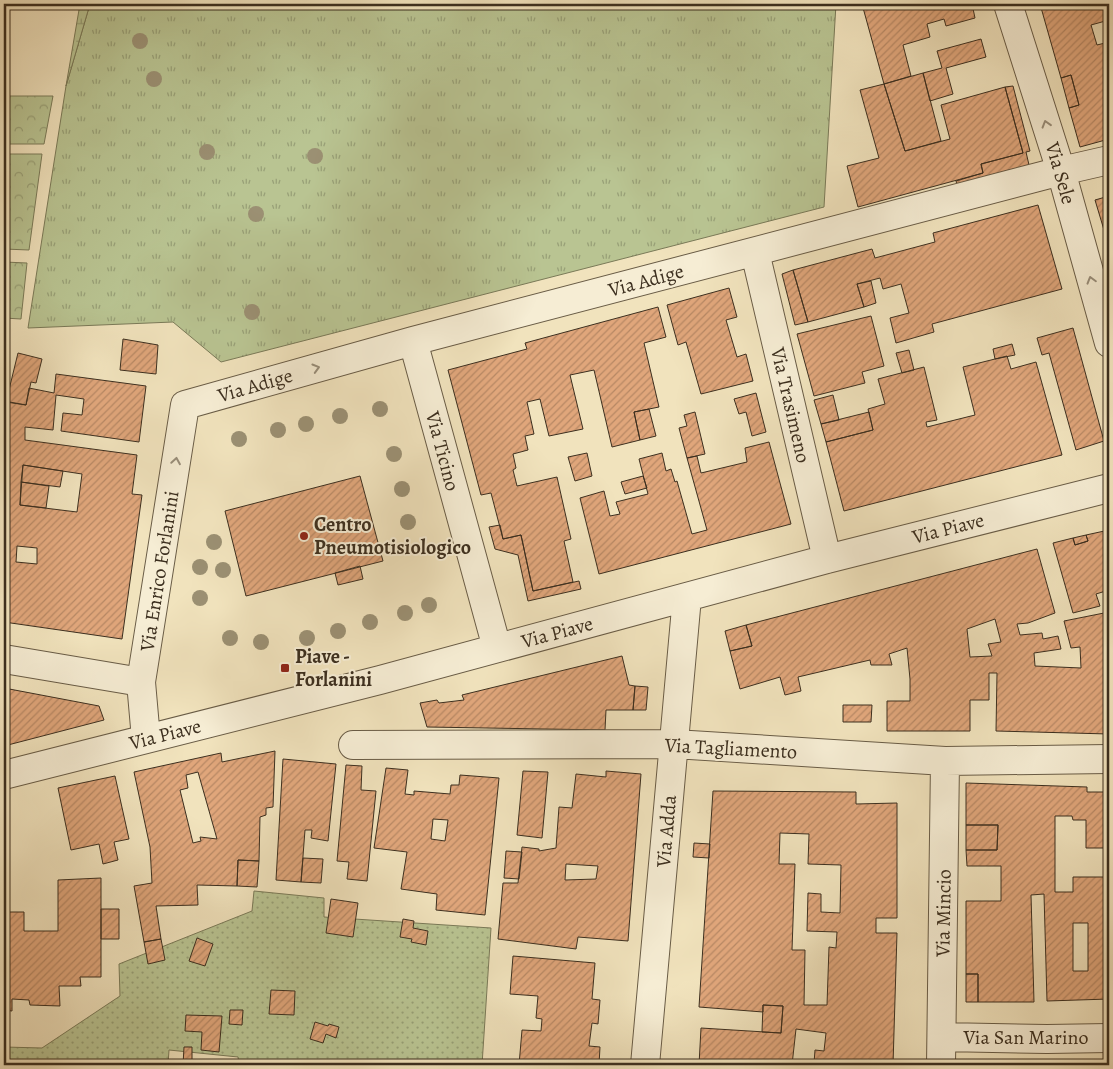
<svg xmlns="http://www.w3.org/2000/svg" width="1113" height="1069" viewBox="0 0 1113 1069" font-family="Alegreya,serif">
  <defs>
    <pattern id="grass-tufts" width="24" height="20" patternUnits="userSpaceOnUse" patternTransform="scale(1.25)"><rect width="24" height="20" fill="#b9c492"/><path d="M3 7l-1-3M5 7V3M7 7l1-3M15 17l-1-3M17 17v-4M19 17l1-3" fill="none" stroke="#98a077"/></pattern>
    <pattern id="wetland-marsh" width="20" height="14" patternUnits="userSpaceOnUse" patternTransform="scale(1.25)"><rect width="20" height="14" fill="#b9c492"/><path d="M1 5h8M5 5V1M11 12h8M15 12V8" fill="none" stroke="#98a077"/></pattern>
    <pattern id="park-crowns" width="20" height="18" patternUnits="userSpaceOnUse" patternTransform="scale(1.25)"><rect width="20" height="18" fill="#b9c492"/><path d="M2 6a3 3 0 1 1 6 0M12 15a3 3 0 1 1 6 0" fill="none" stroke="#98a077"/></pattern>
    <pattern id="garden-dots" width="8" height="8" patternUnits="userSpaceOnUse" patternTransform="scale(1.25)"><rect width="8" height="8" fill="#b9c492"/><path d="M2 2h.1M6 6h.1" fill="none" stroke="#98a077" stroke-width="1.8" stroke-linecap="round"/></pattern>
    <pattern id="building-hatch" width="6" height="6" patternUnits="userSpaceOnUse" patternTransform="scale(1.25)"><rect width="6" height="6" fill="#e0a67b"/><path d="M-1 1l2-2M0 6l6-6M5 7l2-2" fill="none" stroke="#b78864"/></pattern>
  </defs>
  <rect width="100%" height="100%" fill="#f1e3bd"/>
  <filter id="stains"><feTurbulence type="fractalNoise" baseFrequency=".004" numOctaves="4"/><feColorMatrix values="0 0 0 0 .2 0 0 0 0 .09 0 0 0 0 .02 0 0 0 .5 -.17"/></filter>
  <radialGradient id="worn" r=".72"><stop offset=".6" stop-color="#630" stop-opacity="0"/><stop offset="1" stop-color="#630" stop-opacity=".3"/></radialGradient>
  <path fill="url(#grass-tufts)" stroke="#7a7a58" d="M90,4H103L116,8L124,4H836L824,207L221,362L173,322L28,328L66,86Z"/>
  <path fill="url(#wetland-marsh)" stroke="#7a7a58" d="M80,4H90L66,86Z"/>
  <path fill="url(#park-crowns)" stroke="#7a7a58" d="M4,96H53L44,144H4Z
    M4,154H42L29,250L4,249Z
    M4,262L27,263L21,319L4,318Z"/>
  <path fill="url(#garden-dots)" stroke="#7a7a58" d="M254,891L324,898V917L491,928L482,1065H239L238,1057L169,1050L168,1065H4V1047L42,1048L120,996L119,964L252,911Z"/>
  <path fill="url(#building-hatch)" stroke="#3c2f1f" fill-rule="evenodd" d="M862,4H972L975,18L946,26L944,19L927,24L930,37L903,45L911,76L884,84Z
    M1040,4H1109V20L1091,25L1097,45L1109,42V139L1080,147L1069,108L1079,105L1071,75L1061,78Z
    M981,39L986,57L946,68L953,94L930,101L923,73L942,68L937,51Z
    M923,73L941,141L905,151L884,84Z
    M1071,75L1079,105L1069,108L1061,78Z
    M884,84L905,151L950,139L941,105L1005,87L1023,153L981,164L983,173L858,207L847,166L879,158L860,90Z
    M1013,86L1030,151L1026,152L1029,165L983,177L984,182L958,189L956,181L983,173L981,164L1023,153L1005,87Z
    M1109,196V229L1104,230L1095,200Z
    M1038,205L1062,289L932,324L934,332L896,343L890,318L909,313L901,284L883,289L880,278L857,284L864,307L808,322L793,270L872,249L875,258L935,242L933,233Z
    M793,270L808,322L795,325L782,274Z
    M871,281L876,303L864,307L857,284Z
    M729,288L737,317L726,320L737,357L746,354L753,381L701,394L686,342L678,345L667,305Z
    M658,307L666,337L644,343L659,407L634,412L640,440L612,447L594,370L570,375L583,429L549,436L540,399L527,402L534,434L525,436L528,450L513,454L516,468L513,470L517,486L557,477L571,539L564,541L573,582L533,591L521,535L503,539L491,493L481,495L448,370L527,349L525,343Z
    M871,316L884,366L862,372L865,383L814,396L797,334Z
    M1073,328L1104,441L1076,450L1049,353L1042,355L1037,338Z
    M123,339L158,345L156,374L120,370Z
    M1012,344L1015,355L995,359L993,349Z
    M909,350L914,370L902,373L896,353Z
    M18,353L42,359L36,383L31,382L26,405L6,402Z
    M1007,356L1011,369L1036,362L1062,455L844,511L826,442L873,430L868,409L885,404L878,379L924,367L937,420L926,422L927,427L975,415L963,367Z
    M56,374L146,386L139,442L61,431L63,413L82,415L84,399L56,395L53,430L25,427V440L137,455L132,494L142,495L122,639L4,622V401L26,405L29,388L54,393ZM23,465L82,474L77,512L20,505ZM17,546L37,548V564L16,562Z
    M756,393L766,432L752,436L746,412L739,414L734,399Z
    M833,395L839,420L821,424L814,400Z
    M649,409L656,436L640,440L634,412Z
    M695,412L705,454L687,458L679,428L687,426L684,415Z
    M869,412L873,430L826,442L821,424Z
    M769,442L791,524L599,574L580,498L604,491L610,516L620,514L616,502L648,494L639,459L662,453L666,471L671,469L675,482L677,481L692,534L707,530L687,458L697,456L701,473L747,462L745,448Z
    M587,453L592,476L575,481L568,457Z
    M23,465L63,471L60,487L21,482Z
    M360,476L383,561L246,596L225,511Z
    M643,476L647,488L625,494L621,482Z
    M21,482L49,486L46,508L20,505Z
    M500,525L503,539L521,535L533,591L579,581L581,589L528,601L518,555L495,549L489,527Z
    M1109,530V582L1107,583L1109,590L1096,594L1100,606L1073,613L1053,543L1073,538L1075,545L1088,541L1086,535Z
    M1086,535L1088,541L1075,545L1073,538Z
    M1037,549L1055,613L1028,623L1017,624L1020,635L1042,633L1043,639L1058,636L1061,649L1034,653L1035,666L1081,668L1080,647L1071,648L1064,621L1109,612V734L996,731L997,673H989V700H970V731H887V701H910V679L907,648L889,654L892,665H871L870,660L798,677L801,691L785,695L780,677L740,689L730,651L752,646L746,625ZM995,619L1001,642L988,644L992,656L970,657L967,629Z
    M360,566L363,579L338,585L335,573Z
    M746,625L752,646L730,651L725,631Z
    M622,656L629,685L635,686L633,710H606L605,730L427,727L420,703L437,700L439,703L464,700L462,695Z
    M635,686L648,687L646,710H633Z
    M4,688L99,706L104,720L4,746Z
    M843,705H872L871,722H843Z
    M275,751L273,807L266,808V815L260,817L259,861L238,860L237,886L197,885L198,905L156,906L161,939L144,942L134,886L152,883L150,847L134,772L221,753L222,762ZM198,772L217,839L200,837L201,841L193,843L180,790L188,788L186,775Z
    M283,759L336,764L328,841L311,838L312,830H305L301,882L276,880Z
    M346,765L362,766L361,790L376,791L367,881L347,879L349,862L337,861Z
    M386,768L408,770L405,794L414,795V791L450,794L451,785H459L460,775L499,778L485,915L436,910L437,894L401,889L407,852L374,848ZM433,819L448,820L445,841L431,839Z
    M523,771L548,772L542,838L517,835Z
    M606,771L641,774L628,941L578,937L576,949L498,939L503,883H518L522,847L539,849V851L556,848L559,807L572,808L576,774L606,777ZM566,864L598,866L596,879L565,880Z
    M115,776L129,839L114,842L118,860L103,864L99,844L71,850L58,788Z
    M966,783L1087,787V792H1109V999L1047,1001L1044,894L1031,895L1034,1002H978V974H966V901H1001V866H967L966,850H997L998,825H966ZM1055,816H1072L1073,820H1086V848H1104V877H1073V892H1055ZM1073,923H1088V971H1073Z
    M713,791L856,792V804L897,803V918H876V933H897L893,1065H815L814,1063L815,1050L824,1051L826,1033L796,1029L792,1065H699L701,1028L781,1033L783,1006L763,1005V1012L699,1007ZM780,833L809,834L808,864L841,865L840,913L821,912V894L808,893L807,931L837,932L836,948L829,947L827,1005H804L805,950H792L795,864H779Z
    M966,825H998L997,850H966Z
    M694,843L710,844L709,858L693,857Z
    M506,851L522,852L519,879L504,878Z
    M303,858L323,859L321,883L301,882Z
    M238,860L259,861L257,887L237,886Z
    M101,878V977H80L81,986H59L60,1006L30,1005L29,1000L12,999V1011L4,1010V926H6V912H24V931H58V880Z
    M331,899L358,903L353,937L326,933Z
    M101,909H119V939H101Z
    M403,919L414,921L413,928L428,931L426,945L411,942L412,939L400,937Z
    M197,938L213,944L205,966L189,961Z
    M161,939L165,960L148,964L144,942Z
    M513,956L595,963L592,999L600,1000L598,1024L592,1023L589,1046L600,1047L599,1065H519L522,1030L541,1031L542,1019L536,1018L538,996L510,994Z
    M966,974H978V1002H966Z
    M271,990L295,991L294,1015L269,1014Z
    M763,1005L783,1006L781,1033L762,1032Z
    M230,1010H243L242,1025L229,1024Z
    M186,1015L222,1016L219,1052L201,1050L202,1032L185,1031Z
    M315,1022L328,1026L329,1024L339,1027L336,1038L326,1034L323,1043L310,1039Z
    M184,1047H192V1060L205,1061L204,1065H183Z
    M976,1061L1106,1063V1065H976Z"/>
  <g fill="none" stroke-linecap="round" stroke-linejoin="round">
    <g stroke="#695c46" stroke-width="30">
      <path id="minor" d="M1008,4L1061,171L1109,343
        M755,252L827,559
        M413,341L497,648
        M4,659L141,682
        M146,739L141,682L185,405L413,341L1061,171L1109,160
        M353,745L674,744L945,761L1109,759
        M4,775L380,680L827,559L1109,488
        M942,1037L1047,1039L1109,1038
        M645,1065L687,597
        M941,1065L945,761"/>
    </g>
    <use href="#minor" stroke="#f6edd4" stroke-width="28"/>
  </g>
  <g fill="#9b9073">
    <circle cx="140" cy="41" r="8"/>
    <circle cx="154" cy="79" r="8"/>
    <circle cx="207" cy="152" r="8"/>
    <circle cx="315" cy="156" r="8"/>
    <circle cx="256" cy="214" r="8"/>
    <circle cx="252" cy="312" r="8"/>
    <circle cx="380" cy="409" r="8"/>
    <circle cx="340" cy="416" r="8"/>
    <circle cx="306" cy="424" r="8"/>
    <circle cx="278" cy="430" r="8"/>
    <circle cx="239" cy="439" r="8"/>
    <circle cx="394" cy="454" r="8"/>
    <circle cx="402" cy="489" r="8"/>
    <circle cx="408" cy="522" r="8"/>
    <circle cx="214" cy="542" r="8"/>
    <circle cx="200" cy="567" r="8"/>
    <circle cx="223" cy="570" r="8"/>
    <circle cx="200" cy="598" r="8"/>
    <circle cx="429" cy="605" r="8"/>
    <circle cx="405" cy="613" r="8"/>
    <circle cx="370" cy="622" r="8"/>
    <circle cx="338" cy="631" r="8"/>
    <circle cx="230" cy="638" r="8"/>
    <circle cx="307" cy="638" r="8"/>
    <circle cx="261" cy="642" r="8"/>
  </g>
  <defs><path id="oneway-chevron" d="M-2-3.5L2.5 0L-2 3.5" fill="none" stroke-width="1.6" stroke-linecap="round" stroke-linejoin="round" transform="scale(1.25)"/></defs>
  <g stroke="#998e7a">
    <use href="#oneway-chevron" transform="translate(1046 124) rotate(-107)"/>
    <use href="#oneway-chevron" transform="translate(1091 280) rotate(-106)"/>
    <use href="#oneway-chevron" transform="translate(316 368) rotate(-16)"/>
    <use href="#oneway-chevron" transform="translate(176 461) rotate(-81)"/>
  </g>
  <g fill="#8f2418" stroke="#f6edd4" stroke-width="2">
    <circle cx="304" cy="536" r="5"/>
    <rect x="280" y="663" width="10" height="10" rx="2.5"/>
  </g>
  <g text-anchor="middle" stroke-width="4" stroke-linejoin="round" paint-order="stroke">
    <g font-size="20" fill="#3c2f1f" stroke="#f6edd4">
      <text transform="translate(1061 173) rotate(74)" y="7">Via Sele</text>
      <text transform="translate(646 280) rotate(-15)" y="7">Via Adige</text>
      <text transform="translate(255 385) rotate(-16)" y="7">Via Adige</text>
      <text transform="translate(791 405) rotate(77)" y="7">Via Trasimeno</text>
      <text transform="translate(443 451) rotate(75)" y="7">Via Ticino</text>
      <text transform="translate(948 528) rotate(-14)" y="7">Via Piave</text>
      <text transform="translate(159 571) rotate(-81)" y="7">Via Enrico Forlanini</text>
      <text transform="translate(557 632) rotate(-15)" y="7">Via Piave</text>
      <text transform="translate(165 734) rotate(-14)" y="7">Via Piave</text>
      <text transform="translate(731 748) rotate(3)" y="7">Via Tagliamento</text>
      <text transform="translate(666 831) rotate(-85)" y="7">Via Adda</text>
      <text transform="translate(943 913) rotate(-89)" y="7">Via Mincio</text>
      <text x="1026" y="1044">Via San Marino</text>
    </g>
    <g font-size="20" font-weight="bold" fill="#3c2f1f" stroke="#f6edd4" text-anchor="start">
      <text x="314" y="531">Centro<tspan x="314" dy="23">Pneumotisiologico</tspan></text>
      <text x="295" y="663">Piave -<tspan x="295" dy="23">Forlanini</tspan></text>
    </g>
  </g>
  <rect width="1113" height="1069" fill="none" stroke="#f1e3bd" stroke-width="20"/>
  <rect x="5" y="5" width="1103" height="1059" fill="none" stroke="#3c2f1f" stroke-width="2.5"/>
  <rect x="10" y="10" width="1093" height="1049" fill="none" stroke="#3c2f1f"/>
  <rect width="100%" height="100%" filter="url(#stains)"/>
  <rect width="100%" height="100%" fill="url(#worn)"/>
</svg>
